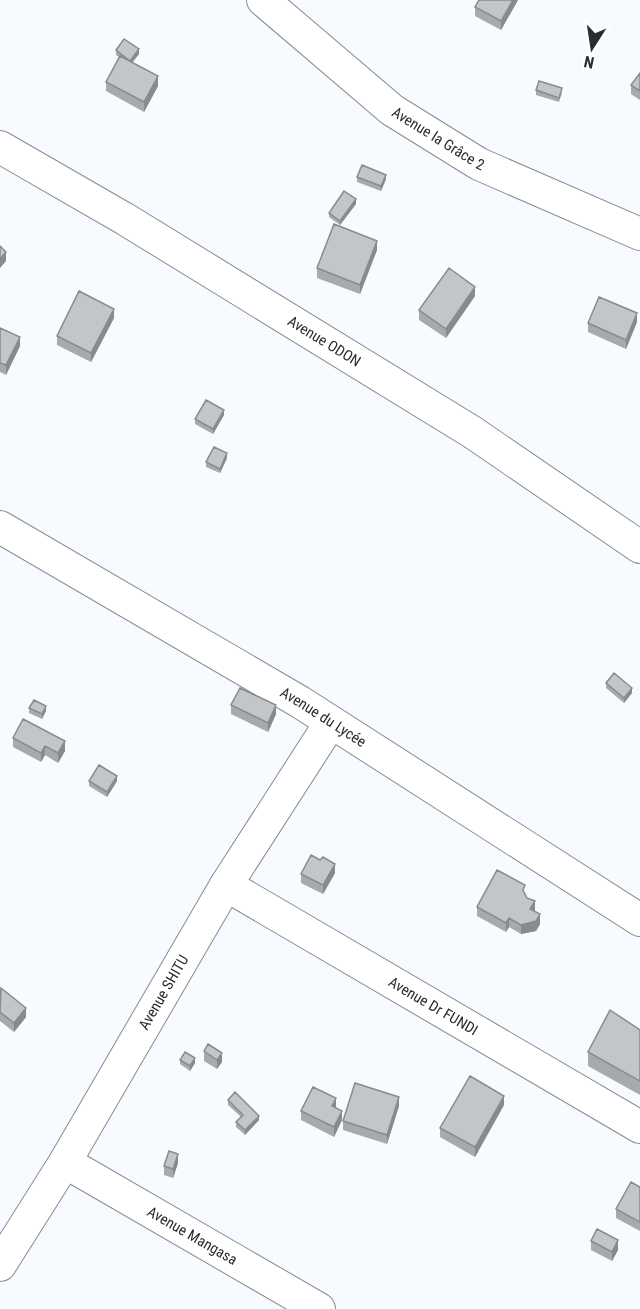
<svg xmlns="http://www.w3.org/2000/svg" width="640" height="1309" viewBox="0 0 640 1309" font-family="'Roboto Condensed',sans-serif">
  <rect width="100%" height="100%" fill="#f7fbff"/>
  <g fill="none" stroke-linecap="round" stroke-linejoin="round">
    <g stroke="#878b8e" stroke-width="34">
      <g id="minor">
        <path id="s1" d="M263,0L392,110L479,164L640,234"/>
        <path id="s2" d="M0,147L125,219L472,432L640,547"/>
        <path id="s3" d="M0,527L300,702L640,920"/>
        <path id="s4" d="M226,885L640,1127"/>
        <path id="s5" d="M65,1162L319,1309"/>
        <path id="s6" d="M0,1265L65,1162L226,885L331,722"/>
      </g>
    </g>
    <use href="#minor" stroke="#fff" stroke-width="32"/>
  </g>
  <path fill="#a7aaad" d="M518,0L501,30L475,16V7Z
    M116,50L139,54L132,63L158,86L144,112L106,91V82L119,57L116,55Z
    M640,73V100L631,94V85Z
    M536,90L562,93L559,102L536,95Z
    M357,177L386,179L381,191L357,182Z
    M356,204L340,225L329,217V213Z
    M377,250L360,294L317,278V268Z
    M475,296L446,338L419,320V310Z
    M114,318L91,362L57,345V336Z
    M637,322L626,349L588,332V323Z
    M0,328L20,346L6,375L0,372Z
    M224,415L213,434L195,424V419Z
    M227,458L220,473L206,467V462Z
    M606,683L632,693L624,703L606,688Z
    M231,705L276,714L268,732L231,714Z
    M29,708L46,711L42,719L29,713Z
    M13,738L65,751L58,763L45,755L41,762L13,747Z
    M89,781H117L107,797L89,786Z
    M335,873L323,894L301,883V874Z
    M525,894L540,924L536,931L521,934L509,927L506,932L477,916V907Z
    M0,989L26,1017L14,1032L0,1021Z
    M640,1030V1095L588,1066V1052Z
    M204,1051L222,1062L217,1069L204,1061Z
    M180,1060L195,1063L190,1071L180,1064Z
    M228,1100L259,1120L245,1135L236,1127V1122L241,1117L228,1105Z
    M504,1105L475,1157L440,1137V1128Z
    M399,1106L387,1144L343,1130V1121Z
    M336,1108L342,1120L334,1137L301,1120V1111Z
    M178,1163L173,1178L164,1175V1166Z
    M640,1187V1231L616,1218V1209Z
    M591,1241L618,1250L612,1261L591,1250Z"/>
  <path fill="#888b8d" d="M513,0H518L501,30V21Z
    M139,49V54L130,65V61Z
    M158,76V86L144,112V102Z
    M386,175V179L381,191V186Z
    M356,199V204L340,225V221Z
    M377,241V250L360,294V285Z
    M6,252V261L0,268V259Z
    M475,287V296L446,338V329Z
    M114,309V318L91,362V353Z
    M637,313V322L626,349V340Z
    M20,337V346L6,375V365Z
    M224,410V415L213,434V429Z
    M227,453V458L220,473V469Z
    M632,688V693L624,703V698Z
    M276,705V714L268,732V723Z
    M46,706V711L42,719V714Z
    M65,741V751L58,763V753Z
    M45,746V755L41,762V753Z
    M117,776V781L107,797V792Z
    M335,864V873L323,894V885Z
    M535,901V911L530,909Z
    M540,914V924L536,931L521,934V925Z
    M509,918V927L506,932V923Z
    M26,1008V1017L14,1032V1023Z
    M222,1053V1062L217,1069V1060Z
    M195,1058V1063L190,1071V1066Z
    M504,1096V1105L475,1157V1147Z
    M399,1097V1106L387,1144V1135Z
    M336,1098V1107L332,1115V1106Z
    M342,1111V1120L334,1137V1127Z
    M259,1116V1120L245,1135V1130Z
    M178,1154V1163L173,1178V1169Z
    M618,1240V1250L612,1261V1252Z"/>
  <path fill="#c2c6c9" stroke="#888b8d" stroke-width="1.5" d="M479,0H513L501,21L475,7Z
    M124,39L139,49L130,61L116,50Z
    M120,56L158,76L144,102L106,82Z
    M640,73V91L631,85Z
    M539,81L562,88L559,98L536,90Z
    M362,165L386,175L381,186L357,177Z
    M344,191L356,199L340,221L329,213Z
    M334,224L377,241L360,285L317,268Z
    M0,246L6,252L0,259Z
    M449,268L475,287L446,329L419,310Z
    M79,291L114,309L91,353L57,336Z
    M599,297L637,313L626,340L588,323Z
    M0,328L20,337L6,365L0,363Z
    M206,400L224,410L213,429L195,419Z
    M214,447L227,453L220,469L206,462Z
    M614,673L632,688L624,698L606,683Z
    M240,688L276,705L268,723L231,705Z
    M34,700L46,706L42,714L29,708Z
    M23,719L65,741L58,753L45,746L41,753L13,738Z
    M99,765L117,776L107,792L89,781Z
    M311,855L320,860L323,857L335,864L323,885L301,874Z
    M497,870L525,885L523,890L527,898L535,901L530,909L540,914L536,921L521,925L509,918L506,923L477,907Z
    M1,988L26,1008L14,1023L0,1012Z
    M610,1010L640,1030V1081L588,1052Z
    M208,1044L222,1053L217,1060L204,1051Z
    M185,1052L195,1058L190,1066L180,1060Z
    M470,1076L504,1096L475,1147L440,1128Z
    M355,1083L399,1097L387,1135L343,1121Z
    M313,1087L336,1098L332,1106L342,1111L334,1127L301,1111Z
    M235,1092L259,1116L245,1130L236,1122L243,1115L228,1100Z
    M169,1151L178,1154L173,1169L164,1166Z
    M631,1182L640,1187V1222L616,1209Z
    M597,1229L618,1240L612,1252L591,1241Z"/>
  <g text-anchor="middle" stroke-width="5" stroke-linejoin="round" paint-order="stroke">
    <g font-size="15" fill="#2a2c2d" stroke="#fff">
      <text dy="5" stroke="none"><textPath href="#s1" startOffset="224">Avenue la Grâce 2</textPath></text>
      <text dy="5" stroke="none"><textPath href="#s2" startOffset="378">Avenue ODON</textPath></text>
      <text dy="5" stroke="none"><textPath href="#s3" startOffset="375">Avenue du Lycée</textPath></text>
      <text dy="5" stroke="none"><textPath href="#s6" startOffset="318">Avenue SHITU</textPath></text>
      <text dy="5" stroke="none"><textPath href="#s4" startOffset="240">Avenue Dr FUNDI</textPath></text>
      <text dy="5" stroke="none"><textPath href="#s5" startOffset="147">Avenue Mangasa</textPath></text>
    </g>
  </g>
  <g transform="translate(592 48) rotate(192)" stroke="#ffffff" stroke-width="4.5" paint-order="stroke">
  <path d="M0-4.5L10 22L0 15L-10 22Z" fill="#2a2c2d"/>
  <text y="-9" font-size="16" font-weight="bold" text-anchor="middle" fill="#2a2c2d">N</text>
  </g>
</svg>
